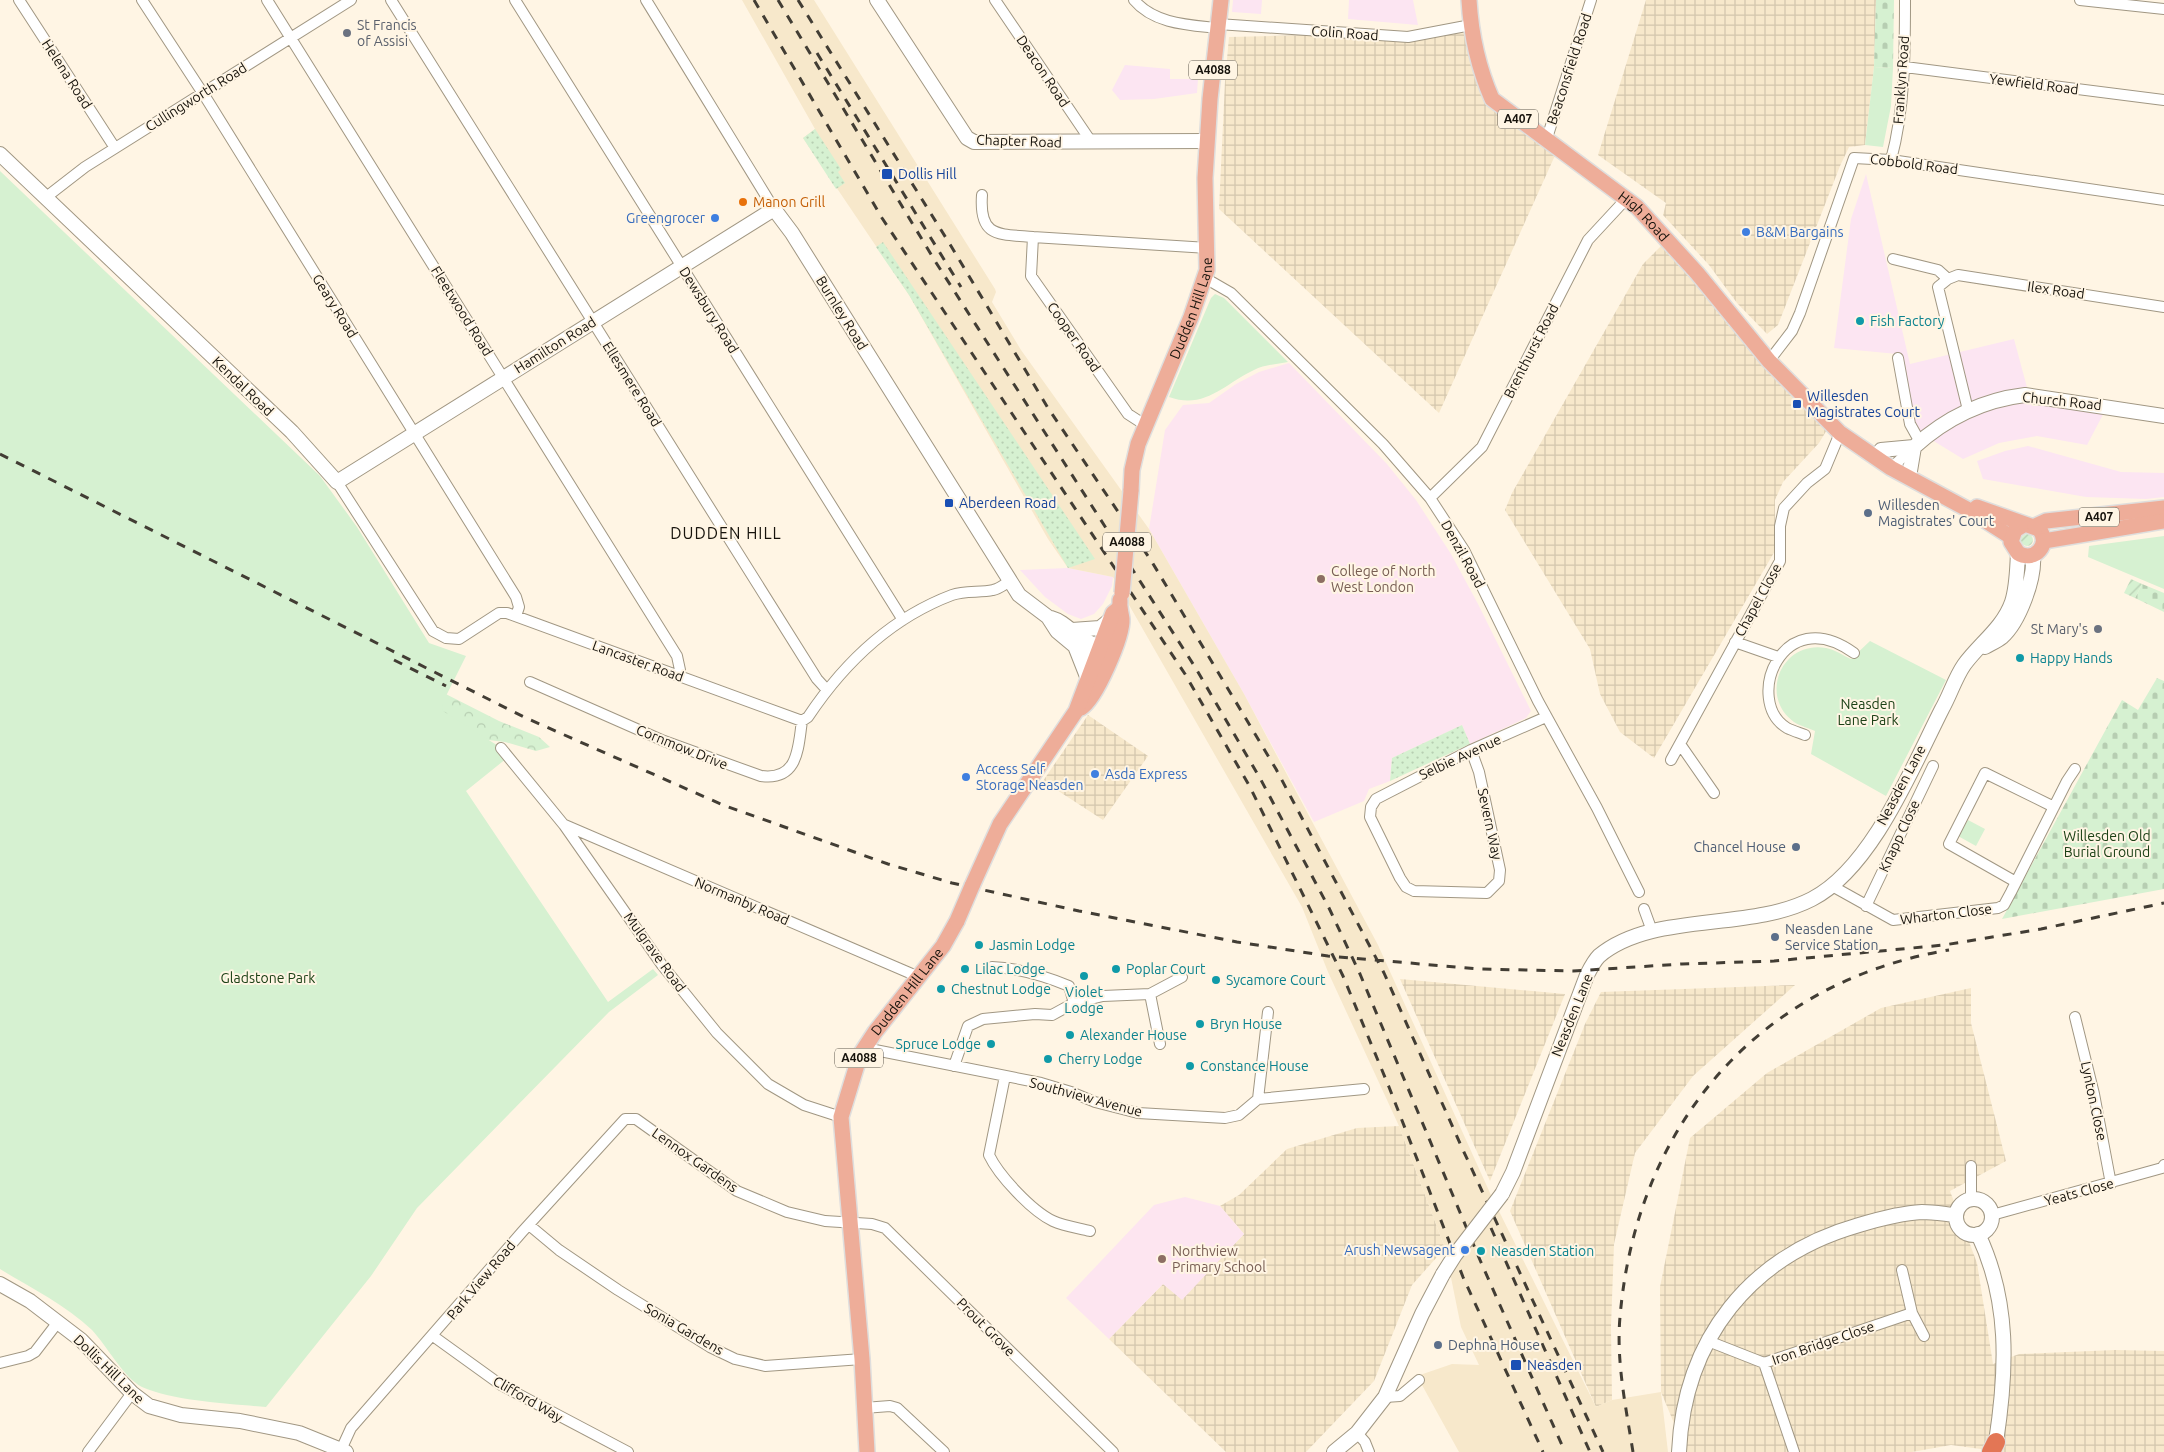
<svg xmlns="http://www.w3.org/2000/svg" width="2164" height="1452" viewBox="0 0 2164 1452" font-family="Ubuntu,sans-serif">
  <defs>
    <pattern id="industrial-grid" width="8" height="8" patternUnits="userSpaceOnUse" patternTransform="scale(1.25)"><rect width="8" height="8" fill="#f7e8cb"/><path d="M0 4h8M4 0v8" fill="none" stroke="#d3c6ad"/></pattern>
    <pattern id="grass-dots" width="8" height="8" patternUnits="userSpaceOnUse" patternTransform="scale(1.25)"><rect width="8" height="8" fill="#d6f1d1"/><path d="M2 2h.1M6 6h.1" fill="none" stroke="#b7ceb2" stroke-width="1.8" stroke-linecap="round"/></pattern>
    <pattern id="forest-crowns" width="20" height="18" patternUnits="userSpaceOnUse" patternTransform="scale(1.25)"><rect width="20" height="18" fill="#d6f1d1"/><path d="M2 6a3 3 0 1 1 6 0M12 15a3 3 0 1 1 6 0" fill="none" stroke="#b7ceb2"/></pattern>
    <pattern id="cemetery-stones" width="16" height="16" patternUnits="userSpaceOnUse" patternTransform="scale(1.25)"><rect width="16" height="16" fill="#d6f1d1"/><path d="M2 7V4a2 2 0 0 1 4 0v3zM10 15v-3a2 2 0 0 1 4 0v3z" fill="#b7ceb2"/></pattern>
    <pattern id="garden-furrows" width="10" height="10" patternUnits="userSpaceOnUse" patternTransform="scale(1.25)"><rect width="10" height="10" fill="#d6f1d1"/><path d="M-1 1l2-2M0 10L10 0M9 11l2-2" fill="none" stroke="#b7ceb2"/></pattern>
  </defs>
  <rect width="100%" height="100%" fill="#fff5e4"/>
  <path fill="#fce5f2" d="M1233,0H1262L1261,14L1232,12Z
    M1349,0H1413L1418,25L1348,19Z
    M1125,65L1170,69V79H1198L1197,93L1154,99L1120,100L1112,90Z
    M1866,174L1910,364L2014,339L2032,406L2108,405L2087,445L2037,436L1999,443L1963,459L1914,429L1897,354L1834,348L1851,219Z
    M2028,446L2121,472L2164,473V497L2146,499L2086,497L1983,479L1977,461L2005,451Z
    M1068,568L1113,577L1112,586L1103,604L1094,614L1081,619L1068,614L1045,597L1020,570Z"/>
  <path fill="url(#industrial-grid)" d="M1646,0H1876L1874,67L1865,145L1849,147L1840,166L1778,325L1767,334L1737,303L1709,265L1663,215L1666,203L1598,155Z
    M1465,31L1476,78L1557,151L1439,413L1219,209L1225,81L1229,37Z
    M1663,244L1828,428L1819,443L1783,482L1775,500V526L1779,544L1654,758L1620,732L1600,694L1590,649L1505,510L1512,493L1643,264Z
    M1088,715L1148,756L1103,820L1043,781Z
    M1400,979L1565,994L1490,1181Z
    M1795,985L1693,1076L1635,1153L1614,1244L1611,1327L1612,1400L1596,1407L1510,1211L1585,1024L1601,992Z
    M1971,988V1023L2006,1161L1950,1191L1977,1263L1993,1364L2019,1354L2115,1350L2164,1351V1452H2003L1951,1445L1912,1452H1686L1661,1392L1660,1287L1690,1138L1767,1073L1881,1008Z
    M1399,1126L1445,1248L1412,1285L1374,1381L1306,1452H1226L1109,1339L1163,1284L1182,1299L1244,1234L1220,1206L1239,1195L1287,1149L1357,1128Z"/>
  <path fill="#fde5f0" d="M1289,363L1387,464L1416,500L1451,554L1478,604L1531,711L1526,718L1470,744L1462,725L1392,758L1390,781L1369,789L1364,801L1314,822L1244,694L1149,529L1165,430L1183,405L1209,403L1236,384L1259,372Z
    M1185,1197L1220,1206L1244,1234L1182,1300L1163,1284L1109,1339L1066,1298L1154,1205Z"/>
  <path fill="#f7e8cb" d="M742,0H814L995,289L996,292L992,302L1021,350L1149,529L1244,694L1378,945L1490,1193L1596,1407L1612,1400L1661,1392L1668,1452H1459L1417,1376L1452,1364L1479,1365L1461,1327L1445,1248L1399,1126L1328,972L1302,907L1113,577L1068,568L1048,539L909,295L803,138L815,129Z"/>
  <path fill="url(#grass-dots)" d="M815,129L841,169L838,172L845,183L836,189L803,138Z
    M883,242L1095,559L1068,568L909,295L876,247Z
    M1462,725L1470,744L1390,781L1392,758Z"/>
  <path fill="url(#forest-crowns)" d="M0,468L499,721L539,737L550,747L536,751L505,742L456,736Z"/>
  <path fill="url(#cemetery-stones)" d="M1876,0H1894L1893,68L1874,67Z
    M2142,584L2164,593V612L2135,598Z
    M2157,678L2164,681V889L2002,919L2122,700L2138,710Z"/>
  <path fill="#d6f1d1" d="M1874,67L1893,68L1891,106L1883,147L1865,145Z
    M0,171L320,476L357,527L429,643L466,656L442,704L443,711L503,749L507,758L466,791L608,1002L653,969L658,975L609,1012L417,1208L371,1276L266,1407C232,1404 173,1401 142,1387C123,1377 107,1346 92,1330C66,1305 31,1288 0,1269Z
    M1215,294L1224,298L1288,362C1277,364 1264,365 1254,370C1224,384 1205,410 1169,397L1211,298Z
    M2164,536V589L2088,557L2089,546Z
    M1870,641L1946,680L1886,796L1811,754L1815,731C1809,728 1800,726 1794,722C1758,696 1782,640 1826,648C1834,649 1844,656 1851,659Z
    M1968,820L1985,829L1976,846L1958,836Z"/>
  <path fill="url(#garden-furrows)" d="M2021 540a6 6 0 1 1 12 0a6 6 0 1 1-12 0Z
    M2131,579L2142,584L2135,598L2124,593Z"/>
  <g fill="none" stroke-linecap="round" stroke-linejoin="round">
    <g stroke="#a19783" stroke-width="12">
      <path id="street" d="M19,0L115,148
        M142,0L206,98L516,597L519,607L516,616
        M267,0L677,656L680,670L678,676
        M391,0L817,679L827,690
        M515,0L903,620
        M646,0L774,209
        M995,0L1088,137V143
        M1134,0C1154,24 1189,25 1217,28
        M2080,0L2164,9
        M1218,24L1408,37L1471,25
        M1905,67L2164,100
        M1547,138L1591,0
        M1891,160C1905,108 1905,53 1905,0
        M982,195C979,237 997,234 1033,237
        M45,198L85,167L351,0
        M1893,259L1938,270L1948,279
        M1205,278L1231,293L1383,444L1430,498L1464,550L1538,701L1597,808L1639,892
        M1898,358L1910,424L1920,442
        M1769,361L1792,331L1800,313L1854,158L1891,160L2164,200
        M1968,410L1938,287L1948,279L1958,275L2164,307
        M1145,425L1128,414L1031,276L1033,237L1208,248
        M1891,468L1914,447
        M337,482L433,631L446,638L459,639L499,613H507L802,721L808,717C844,663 891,618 952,595C965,590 980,593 993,590C999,589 1005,584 1010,581
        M1430,498L1482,447L1588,240L1626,199
        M1735,642L1778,657
        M530,682L664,741L761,776C799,781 798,747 802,721
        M1805,735C1800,733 1793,731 1787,728C1743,701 1782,601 1854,653
        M1680,744L1714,793
        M501,748L564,825L662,965L717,1033L768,1084L804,1105L841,1117
        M1471,750L1479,772L1500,870L1499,881L1487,893L1414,891L1406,887L1400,878L1370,817L1371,807L1376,799L1471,750L1546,717
        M1671,760L1780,561V526L1784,508L1807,483L1825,469L1840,433
        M565,825L919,977
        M2016,882L1949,844L1985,773L2054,807
        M1832,886L1893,920L1998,908L2004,905L2011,892L2067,781L2075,769
        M1866,906L1933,766
        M1644,909L1652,931
        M992,967C1017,968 1045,976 1069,986L1074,1003
        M1150,994L1160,1044
        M2075,1017L2094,1094L2111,1184
        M865,1048L1041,1083L1071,1092L1095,1102L1138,1113L1225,1118L1239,1115L1258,1099L1364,1089
        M954,1066L968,1026L983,1019L1035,1014L1052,1015L1074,1003L1103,996L1150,994L1182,977
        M1005,1076L989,1155C999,1176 1032,1211 1053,1221C1064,1226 1078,1228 1090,1231
        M1258,1099L1268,1012
        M1971,1166V1199
        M1992,1215L2162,1168L2164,1165
        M529,1225L559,1250L618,1290L710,1347L735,1359L765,1366L862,1359
        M1912,1313L1924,1336
        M433,1336L501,1385L628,1452
        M1708,1341L1764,1363L1912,1313L1902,1270
        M0,1363L28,1356L35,1352L58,1322
        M1764,1363L1794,1452
        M1385,1397L1400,1396L1419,1380
        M864,1408L890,1406L897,1408L944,1452
        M1357,1433L1365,1442L1369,1452
        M88,1452L132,1393
        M340,1452L351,1428L522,1232L625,1119H636L737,1191L787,1212L825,1221L872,1224L885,1228L1113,1452"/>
    </g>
    <g stroke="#a19783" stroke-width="16">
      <path id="secondary" d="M877,0L967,138L974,142L1207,141
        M0,154L292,432L337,482L774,209L792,233L1019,595L1048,617L1057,631L1075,646L1096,657L1107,655
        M1914,447C1946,418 1983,400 2025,395L2164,416
        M1881,450L1914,447
        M1910,471L1914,447
        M1051,618C1062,621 1069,629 1078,636C1087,643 1099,645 1109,653
        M1072,630L1100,628L1110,620
        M1075,646L1088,679
        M1985,647C1990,644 1997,641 2002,637C2019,622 2035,579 2033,556
        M1502,1194L1513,1172L1587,975C1590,969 1594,961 1599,956C1653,911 1748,932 1812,899C1872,868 1912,768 1942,709C1950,695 1955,678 1964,665C1979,644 2003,628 2012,602C2017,587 2017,570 2018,553
        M1956 1217a18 18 0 1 1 36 0a18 18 0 1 1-36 0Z
        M1978,1234C2010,1301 2007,1370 1996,1442
        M0,1284L30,1301L81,1340L132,1393L149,1406L181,1415L240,1421L299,1433L346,1452
        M1334,1452L1357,1433L1385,1397L1422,1314L1443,1274
        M1679,1452C1684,1339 1750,1256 1859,1225C1879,1219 1900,1213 1922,1212C1933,1212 1945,1214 1956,1215"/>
    </g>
    <g stroke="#dfdedd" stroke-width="18">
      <g id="primary">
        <path id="s1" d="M1469,0C1471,34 1478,67 1492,99L1637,207L1697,273L1769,361L1840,433L1891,468L1967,509L2011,537"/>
        <path id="s2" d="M1131,491L1132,470L1138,444L1191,317L1207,270L1205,178L1210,99L1221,0"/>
        <path d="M1977,507L2039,529C2051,544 2035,563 2018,553L2011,542L2015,530L2025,524"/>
        <path d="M2035,526L2046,521L2164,508"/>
        <path d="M2044,541L2164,521"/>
        <path d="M1081,708C1096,699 1123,636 1122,619C1121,611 1119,608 1120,600"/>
        <path d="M972,886L1000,824L1076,711L1113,613L1118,609"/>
        <path id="s3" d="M867,1452L862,1359L841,1117L860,1055L875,1032L943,946L957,921"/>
      </g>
    </g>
    <g stroke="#dfdedd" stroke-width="20">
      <path id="highway" d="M1991,1452L1996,1442"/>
    </g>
    <use href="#street" stroke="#fff" stroke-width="10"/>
    <use href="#secondary" stroke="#fff" stroke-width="14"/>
    <use href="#primary" stroke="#eead99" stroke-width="15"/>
    <use href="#highway" stroke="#e37655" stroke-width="18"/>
    <path stroke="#423d34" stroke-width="3" stroke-dasharray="9 9" stroke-linecap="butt" d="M754,0L882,218L1185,674L1250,787L1343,976L1389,1087L1463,1277L1543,1452
      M778,0L935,261L1195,667L1261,780L1329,908L1360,974L1480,1260L1565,1452
      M798,0L951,246L1048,408L1152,562L1276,769L1384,973L1463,1150L1603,1452
      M817,53L961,287
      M0,454L526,718L723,805L888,864L952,883L1079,911L1237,942L1328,956L1479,969L1573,971L1682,964L1774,961L1944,945L2041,929L2164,903
      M394,660L446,686
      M1491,1228L1590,1452
      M1633,1452C1626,1408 1616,1361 1620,1317C1636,1126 1758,982 1949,950"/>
    <g stroke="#a19783" stroke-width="16" stroke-linecap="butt">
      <path id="secondary-bridge" d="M1443,1274L1455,1255L1502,1194"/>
    </g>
    <g stroke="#dfdedd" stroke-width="18" stroke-linecap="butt">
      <path id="primary-bridge" d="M1122,593L1131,491
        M957,921L972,886"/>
    </g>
    <use href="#secondary-bridge" stroke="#fff" stroke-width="14"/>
    <use href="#primary-bridge" stroke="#eead99" stroke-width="15"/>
  </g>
  <g fill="#6b7280" stroke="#fff5e4" stroke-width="2">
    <circle cx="347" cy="33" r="5"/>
    <circle cx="2098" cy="629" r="5"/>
  </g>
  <g fill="#1a4fb4" stroke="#fff5e4" stroke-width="2">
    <rect x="881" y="168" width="12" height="12" rx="2.5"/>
    <rect x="1792" y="399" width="10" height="10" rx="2.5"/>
    <rect x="944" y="498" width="10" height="10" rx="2.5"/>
    <rect x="1510" y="1359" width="12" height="12" rx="2.5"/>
  </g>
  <circle fill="#e8710a" stroke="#fff5e4" stroke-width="2" cx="743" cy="202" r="5"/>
  <g fill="#3f7fe0" stroke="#fff5e4" stroke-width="2">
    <circle cx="715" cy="218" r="5"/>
    <circle cx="1746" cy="232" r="5"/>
    <circle cx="1095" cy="774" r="5"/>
    <circle cx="966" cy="777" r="5"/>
    <circle cx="1465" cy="1250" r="5"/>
  </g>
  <g fill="#0f9aa8" stroke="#fff5e4" stroke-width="2">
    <circle cx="1860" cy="321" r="5"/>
    <circle cx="2020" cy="658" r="5"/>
    <circle cx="979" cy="945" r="5"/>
    <circle cx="965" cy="969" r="5"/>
    <circle cx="1116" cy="969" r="5"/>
    <circle cx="1084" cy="976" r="5"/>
    <circle cx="1216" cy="980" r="5"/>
    <circle cx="941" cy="989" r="5"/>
    <circle cx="1200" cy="1024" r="5"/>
    <circle cx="1070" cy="1035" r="5"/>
    <circle cx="991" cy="1044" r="5"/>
    <circle cx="1048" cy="1059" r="5"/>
    <circle cx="1190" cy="1066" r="5"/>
    <circle cx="1481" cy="1251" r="5"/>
  </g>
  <g fill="#5c6f8a" stroke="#fff5e4" stroke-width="2">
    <circle cx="1868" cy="513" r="5"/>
    <circle cx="1796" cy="847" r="5"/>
    <circle cx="1775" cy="937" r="5"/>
    <circle cx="1438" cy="1345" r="5"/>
  </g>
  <g fill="#8d6e63" stroke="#fff5e4" stroke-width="2">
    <circle cx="1321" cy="579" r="5"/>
    <circle cx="1162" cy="1259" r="5"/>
  </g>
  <g text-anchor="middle" stroke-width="4" stroke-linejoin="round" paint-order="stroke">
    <g fill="#fff5e4" stroke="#5d574d" stroke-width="1">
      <rect x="1189" y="60.5" width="48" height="19" rx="4"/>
      <rect x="1498" y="109.5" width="40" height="19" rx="4"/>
      <rect x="2079" y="507.5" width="40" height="19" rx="4"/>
      <rect x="1103" y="532.5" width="48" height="19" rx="4"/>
      <rect x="835" y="1048.5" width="48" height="19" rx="4"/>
    </g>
    <g font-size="12" font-weight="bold" fill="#17130c">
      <text x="1213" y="74">A4088</text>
      <text x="1518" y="123">A407</text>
      <text x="2099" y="521">A407</text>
      <text x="1127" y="546">A4088</text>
      <text x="859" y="1062">A4088</text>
    </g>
    <g font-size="14" fill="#5b616d" stroke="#fff5e4" text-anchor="start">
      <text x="357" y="30">St Francis<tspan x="357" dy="16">of Assisi</tspan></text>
      <text x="2088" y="634" text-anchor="end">St Mary's</text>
    </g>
    <g font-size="14" fill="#17130c" stroke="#fff5e4">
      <text transform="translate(1345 33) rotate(4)" y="5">Colin Road</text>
      <text transform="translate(1569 69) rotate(-72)" y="5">Beaconsfield Road</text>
      <text transform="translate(1043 71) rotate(56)" y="5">Deacon Road</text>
      <text transform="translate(67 74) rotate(57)" y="5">Helena Road</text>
      <text transform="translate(1901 80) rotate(-86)" y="5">Franklyn Road</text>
      <text transform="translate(2034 84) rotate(7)" y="5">Yewfield Road</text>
      <text transform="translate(196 97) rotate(-32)" y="5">Cullingworth Road</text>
      <text transform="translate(1019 141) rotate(2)" y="5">Chapter Road</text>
      <text transform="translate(1914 164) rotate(7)" y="5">Cobbold Road</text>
      <text dy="5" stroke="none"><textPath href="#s1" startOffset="294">High Road</textPath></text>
      <text transform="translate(2056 290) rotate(8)" y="5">Ilex Road</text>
      <text transform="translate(335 306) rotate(58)" y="5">Geary Road</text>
      <text dy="5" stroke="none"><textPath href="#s2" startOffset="194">Dudden Hill Lane</textPath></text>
      <text transform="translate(709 310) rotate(58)" y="5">Dewsbury Road</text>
      <text transform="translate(462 311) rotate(58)" y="5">Fleetwood Road</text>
      <text transform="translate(842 313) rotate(58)" y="5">Burnley Road</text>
      <text transform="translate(1074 337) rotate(55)" y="5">Cooper Road</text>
      <text transform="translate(555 345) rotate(-32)" y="5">Hamilton Road</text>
      <text transform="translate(1531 351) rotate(-63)" y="5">Brenthurst Road</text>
      <text transform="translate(632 384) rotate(58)" y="5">Ellesmere Road</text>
      <text transform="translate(243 386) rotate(44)" y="5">Kendal Road</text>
      <text transform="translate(2062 401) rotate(6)" y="5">Church Road</text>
      <text transform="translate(1463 554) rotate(61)" y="5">Denzil Road</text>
      <text transform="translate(1758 600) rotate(-61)" y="5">Chapel Close</text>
      <text transform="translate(638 661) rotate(20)" y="5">Lancaster Road</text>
      <text transform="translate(682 747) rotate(22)" y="5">Cornmow Drive</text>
      <text transform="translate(1460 757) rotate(-25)" y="5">Selbie Avenue</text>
      <text transform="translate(1901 785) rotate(-62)" y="5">Neasden Lane</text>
      <text transform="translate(1490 824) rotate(78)" y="5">Severn Way</text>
      <text transform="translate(1899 836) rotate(-65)" y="5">Knapp Close</text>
      <text transform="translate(742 901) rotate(23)" y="5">Normanby Road</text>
      <text transform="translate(1946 914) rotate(-7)" y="5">Wharton Close</text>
      <text transform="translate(655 952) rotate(54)" y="5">Mulgrave Road</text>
      <text dy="5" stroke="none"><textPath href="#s3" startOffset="480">Dudden Hill Lane</textPath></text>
      <text transform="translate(1572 1015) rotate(-68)" y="5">Neasden Lane</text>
      <text transform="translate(1086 1097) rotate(15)" y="5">Southview Avenue</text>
      <text transform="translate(2094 1101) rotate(78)" y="5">Lynton Close</text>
      <text transform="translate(695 1160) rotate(35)" y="5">Lennox Gardens</text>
      <text transform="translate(2079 1192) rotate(-15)" y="5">Yeats Close</text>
      <text transform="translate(481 1280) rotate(-50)" y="5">Park View Road</text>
      <text transform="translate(986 1327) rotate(45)" y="5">Prout Grove</text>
      <text transform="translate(684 1329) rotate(30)" y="5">Sonia Gardens</text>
      <text transform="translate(1823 1343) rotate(-19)" y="5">Iron Bridge Close</text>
      <text transform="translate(109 1369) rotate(44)" y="5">Dollis Hill Lane</text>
      <text transform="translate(528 1399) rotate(30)" y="5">Clifford Way</text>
    </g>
    <g font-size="14" fill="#164399" stroke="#fff5e4" text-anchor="start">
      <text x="898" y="179">Dollis Hill</text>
      <text x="1807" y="401">Willesden<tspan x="1807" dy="16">Magistrates Court</tspan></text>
      <text x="959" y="508">Aberdeen Road</text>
      <text x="1527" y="1370">Neasden</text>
    </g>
    <g font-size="14" fill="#c56008" stroke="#fff5e4" text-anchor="start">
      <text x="753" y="207">Manon Grill</text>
    </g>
    <g font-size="14" fill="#366cbe" stroke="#fff5e4" text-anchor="start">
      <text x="705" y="223" text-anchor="end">Greengrocer</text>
      <text x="1756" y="237">B&amp;M Bargains</text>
      <text x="976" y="774">Access Self<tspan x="976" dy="16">Storage Neasden</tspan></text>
      <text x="1105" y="779">Asda Express</text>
      <text x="1455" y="1255" text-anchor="end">Arush Newsagent</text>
    </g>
    <g font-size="14" fill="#0d838f" stroke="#fff5e4" text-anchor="start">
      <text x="1870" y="326">Fish Factory</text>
      <text x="2030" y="663">Happy Hands</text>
      <text x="989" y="950">Jasmin Lodge</text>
      <text x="975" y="974">Lilac Lodge</text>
      <text x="1126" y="974">Poplar Court</text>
      <text x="1226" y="985">Sycamore Court</text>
      <text x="951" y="994">Chestnut Lodge</text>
      <text x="1084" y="997" text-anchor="middle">Violet<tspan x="1084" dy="16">Lodge</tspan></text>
      <text x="1210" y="1029">Bryn House</text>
      <text x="1080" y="1040">Alexander House</text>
      <text x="981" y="1049" text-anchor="end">Spruce Lodge</text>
      <text x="1058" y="1064">Cherry Lodge</text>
      <text x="1200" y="1071">Constance House</text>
      <text x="1491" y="1256">Neasden Station</text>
    </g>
    <g font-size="14" fill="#4e5e75" stroke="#fff5e4" text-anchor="start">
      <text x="1878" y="510">Willesden<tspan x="1878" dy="16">Magistrates' Court</tspan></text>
      <text x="1786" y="852" text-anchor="end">Chancel House</text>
      <text x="1785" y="934">Neasden Lane<tspan x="1785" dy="16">Service Station</tspan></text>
      <text x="1448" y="1350">Dephna House</text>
    </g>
    <g font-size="14" fill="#785e54" stroke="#fff5e4" text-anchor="start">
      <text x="1331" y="576">College of North<tspan x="1331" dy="16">West London</tspan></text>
      <text x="1172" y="1256">Northview<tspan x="1172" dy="16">Primary School</tspan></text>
    </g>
    <g font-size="14" fill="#1c4116" stroke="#fff5e4">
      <text x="1868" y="709">Neasden<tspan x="1868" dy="16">Lane Park</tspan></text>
      <text x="2107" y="841">Willesden Old<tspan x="2107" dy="16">Burial Ground</tspan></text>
      <text x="268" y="983">Gladstone Park</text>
    </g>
    <g font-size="16" letter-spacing="1" fill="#17130c" stroke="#fff5e4">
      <text x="726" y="539">DUDDEN HILL</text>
    </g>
  </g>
</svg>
